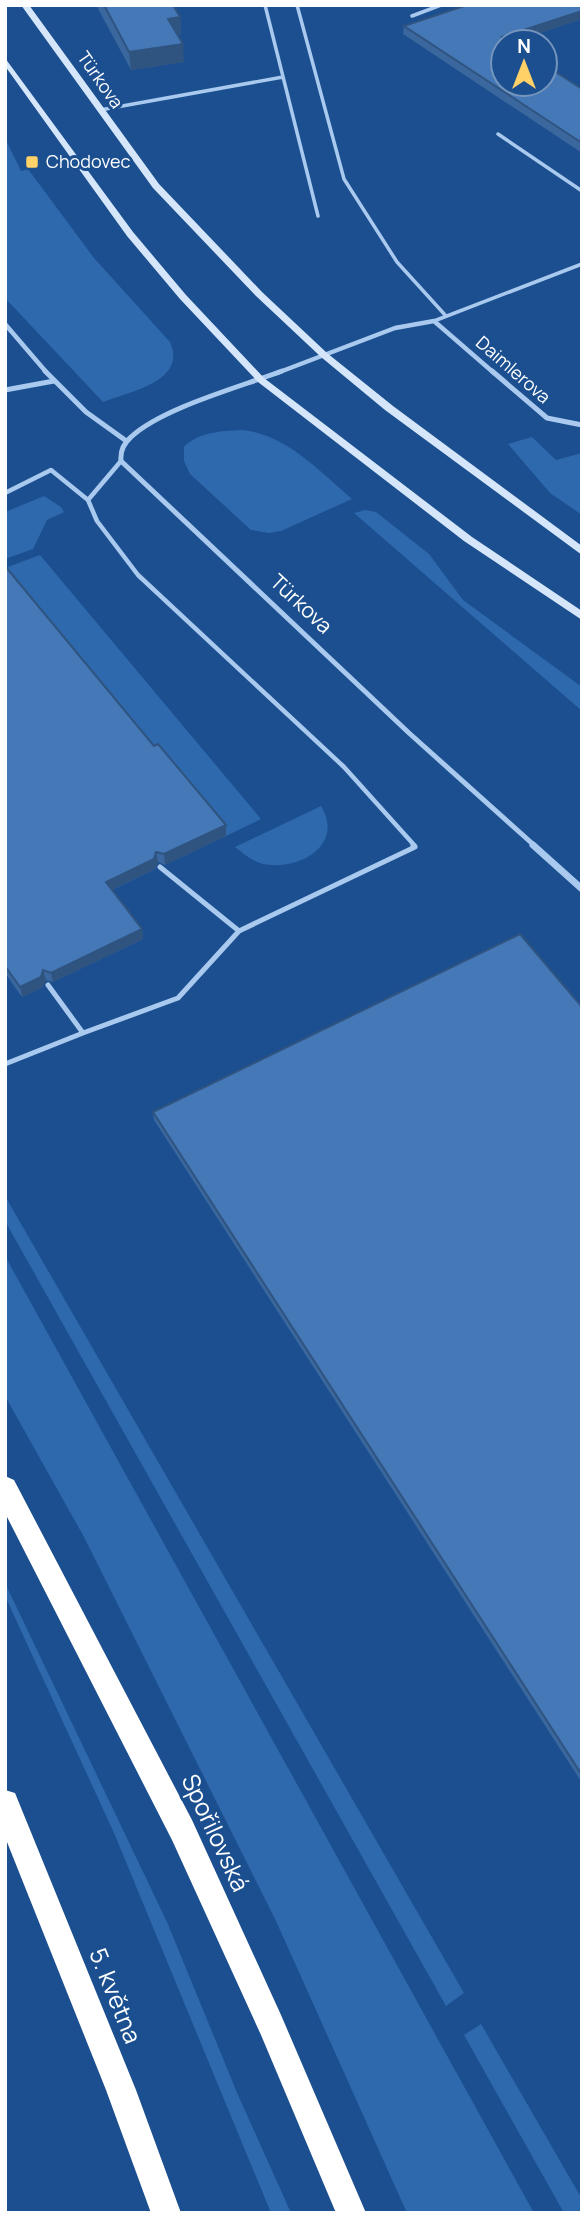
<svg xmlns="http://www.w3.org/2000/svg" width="587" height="2218" viewBox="0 0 587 2218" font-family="Manrope,sans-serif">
  <rect width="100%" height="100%" fill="#1b4f8f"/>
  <path fill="#2e69ad" d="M5,138L21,171L28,169L94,258L170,342C188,381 129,392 103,402L5,298Z
    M242,430C287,435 319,471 352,499L281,531L269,533L251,530L190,474L184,461V447C198,432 222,431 242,430Z
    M532,437L556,460L582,453V515L550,493L508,444Z
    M44,496L61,507L64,512L47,520L33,549L5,559V512Z
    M365,510L376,512L429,554L463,600L582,687V711L354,513Z
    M40,555L261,819L226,836L5,568Z
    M321,806C345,845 299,871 263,864C252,861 244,854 235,847Z
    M5,1196L464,1993L446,2006L5,1221Z
    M5,1256L534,2213H407L276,1921L84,1537L5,1396Z
    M5,1583L167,1922L238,2095L291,2213H271L114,1833L5,1596Z
    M481,2024L582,2199V2213H564L464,2035Z"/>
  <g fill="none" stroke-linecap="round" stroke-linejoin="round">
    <path stroke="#a9c9ee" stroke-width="3.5" d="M265,5L318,216
      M297,5L344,179L397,262L446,316
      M412,16L441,5
      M100,110L283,77
      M498,134L582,191
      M434,321L582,264"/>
    <path stroke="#a9c9ee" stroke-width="4.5" d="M121,461L88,500L97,521L138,575L344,767L415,846
      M5,493L51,470L88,500"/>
    <path stroke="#a9c9ee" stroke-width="5" d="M160,867L239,931L415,847L413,845
      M48,985L83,1033L178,998L239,931
      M5,1064L83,1033"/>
    <path stroke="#a9c9ee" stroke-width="4.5" d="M5,324L47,373
      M277,373L395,328L434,321L494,373"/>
    <path stroke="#a9c9ee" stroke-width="5" d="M45,371L86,412L125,440
      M282,371C240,387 162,408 131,437C123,444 120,451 121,461L409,733L535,846
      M492,371L547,418L582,425
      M5,390L54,381"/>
    <path stroke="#a9c9ee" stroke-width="7" d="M533,845L582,889"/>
    <path fill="#d6e6fa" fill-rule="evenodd" d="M21,5H29L159,184L262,292L327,353L393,406L582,546V555L385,410L321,357L256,296L153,188Z
      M5,58L133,232L186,295L264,378L472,537L582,611V620L464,541L258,382L180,299L127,236L5,66Z"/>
    <path fill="#fff" fill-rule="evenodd" d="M5,1476L14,1480L192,1820L281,2015L366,2213H336L261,2035L172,1840L5,1513Z
      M5,1790L15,1793L136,2090L181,2213H151L106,2090L5,1837Z"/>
  </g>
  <path fill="#3a679d" d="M96,5H173L180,17L181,34L177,35L184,62L131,70Z
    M582,5V19L513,42H503L582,89V153L403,34L404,26Z
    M5,566L226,836L165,865L158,862L155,869L112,890L142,929L143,939L53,982L46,980L43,987L22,997L5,973Z
    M582,1007V1783L154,1120L153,1112Z"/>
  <path fill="#305480" d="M582,11V19L513,42H503L502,37Z
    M180,17L181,34L169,36L168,19Z
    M183,44L184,62L131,70L129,52Z
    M226,825V836L165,865L164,854Z
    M156,852L158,862L155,869L107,892L106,882Z
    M142,929L143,939L53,982L51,973Z
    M43,970L46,980L43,987L22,997L20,987Z"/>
  <path fill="#4478b7" stroke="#305480" stroke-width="2" d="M104,5H173L180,17L168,19L183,44L129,52Z
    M467,5H582V11L502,37L510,42H503V84H545V65L582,89V143L404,26Z
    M5,566L154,746L158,744L226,825L164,854L156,852L154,859L106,882L142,929L51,973L43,970L41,977L20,987L5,966Z
    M520,934L582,1007V1775L153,1112Z"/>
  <rect fill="#ffd166" stroke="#1b4f8f" stroke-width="2.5" x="25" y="155" width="14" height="14" rx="3.5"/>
  <g text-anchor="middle" stroke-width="6" stroke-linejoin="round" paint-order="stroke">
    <g font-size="18" fill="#fff" stroke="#1b4f8f">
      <text transform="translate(100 80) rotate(55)" y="6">Türkova</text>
      <text transform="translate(513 370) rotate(41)" y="6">Daimlerova</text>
    </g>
    <g font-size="18" fill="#fff" stroke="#1b4f8f" text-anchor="start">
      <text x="46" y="168">Chodovec</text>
    </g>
    <g font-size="21" fill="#fff" stroke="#1b4f8f">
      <text transform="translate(301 604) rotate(43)" y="7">Türkova</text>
    </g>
    <g font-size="24" fill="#fff" stroke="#1b4f8f">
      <text transform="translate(215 1833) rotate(65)" y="8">Spořilovská</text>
      <text transform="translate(115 1996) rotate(68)" y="8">5. května</text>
    </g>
  </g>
  <rect width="587" height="2218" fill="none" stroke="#ffffff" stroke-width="14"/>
  <g transform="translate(524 63)"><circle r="33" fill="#1b4f8f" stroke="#7695bc" stroke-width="2"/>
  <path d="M0-5L12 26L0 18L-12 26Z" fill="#ffd166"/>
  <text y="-10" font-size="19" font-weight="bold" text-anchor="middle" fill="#ffffff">N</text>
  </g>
</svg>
